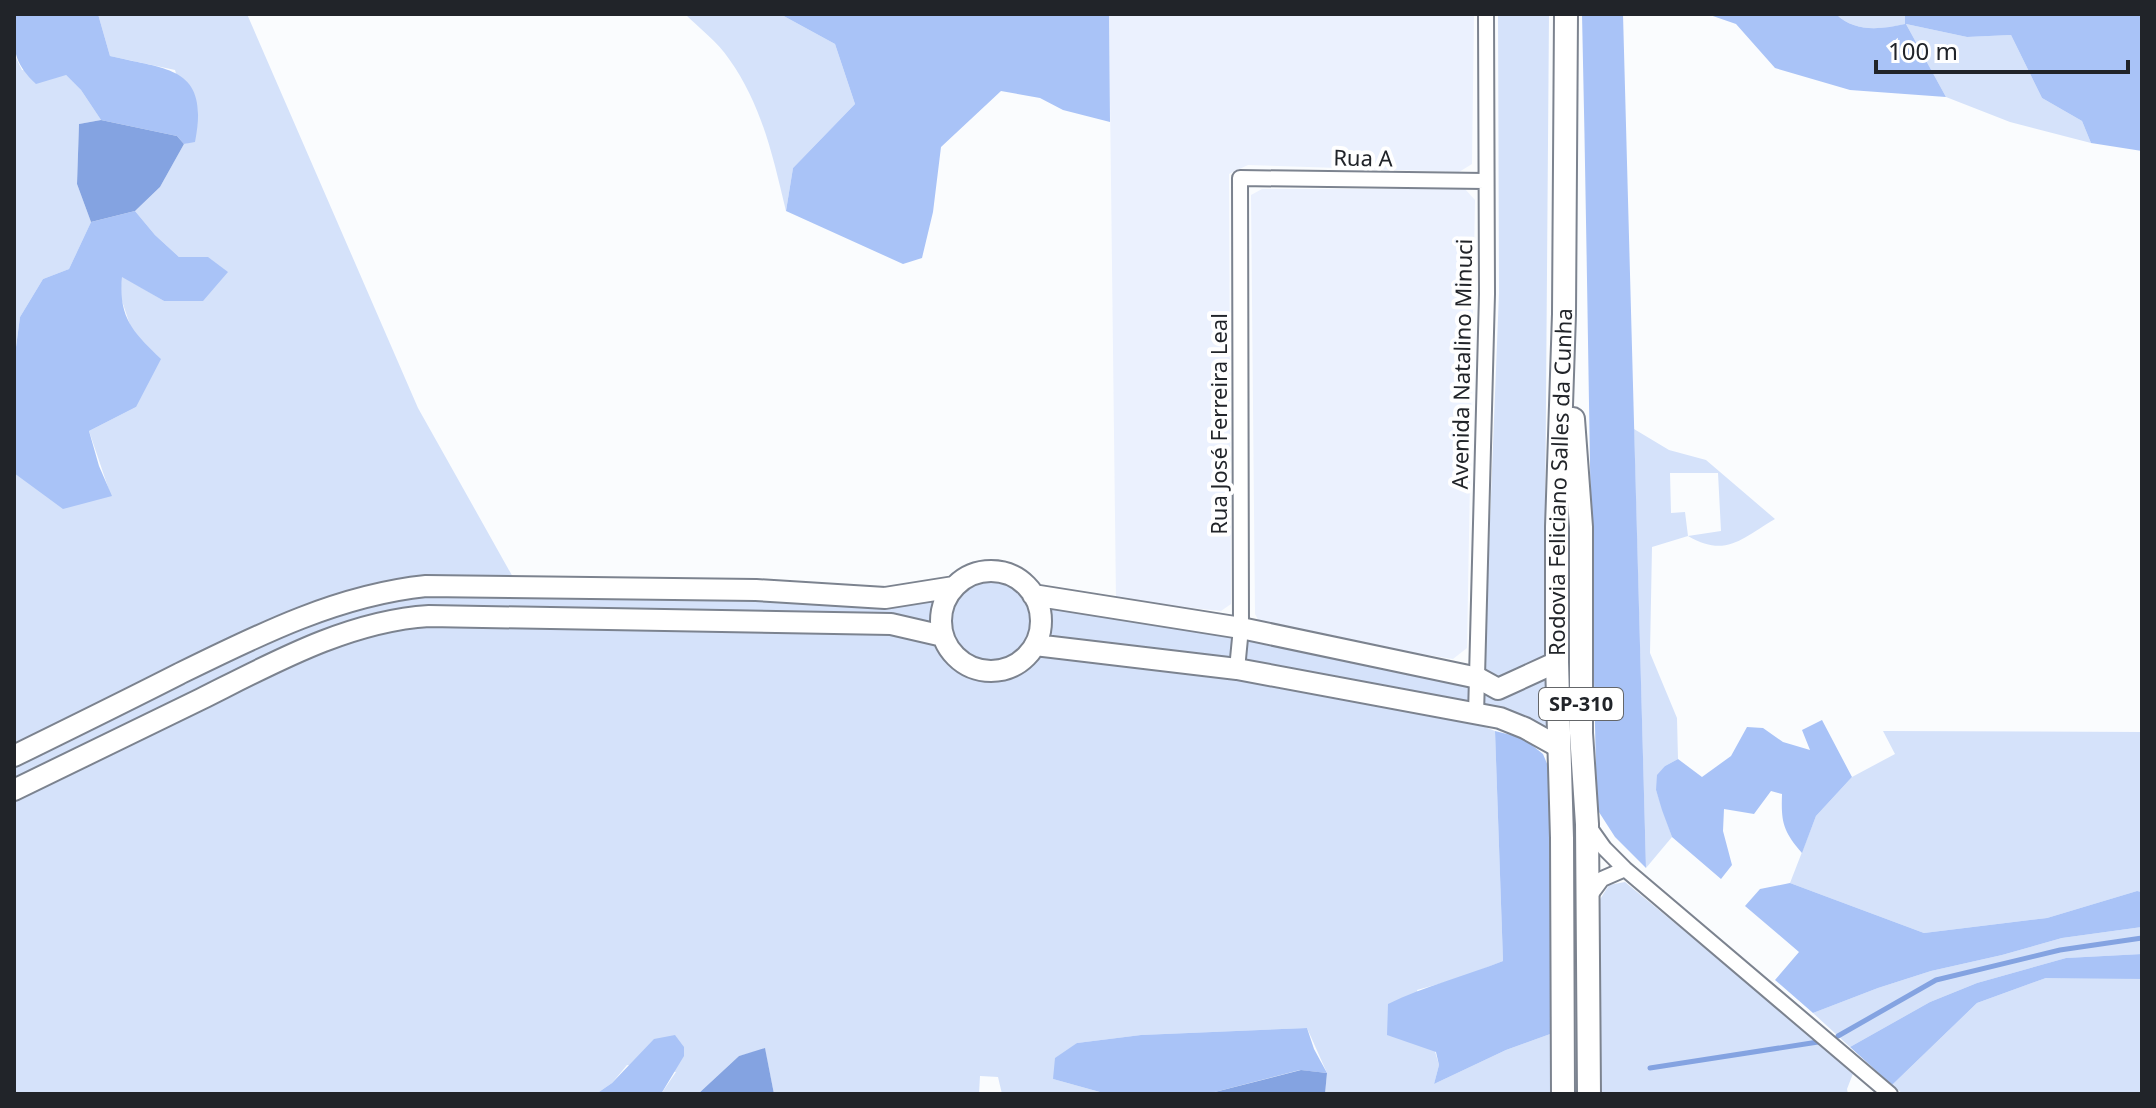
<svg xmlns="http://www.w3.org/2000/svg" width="2156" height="1108" viewBox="0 0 2156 1108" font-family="'Noto Sans',sans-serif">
  <rect width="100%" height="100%" fill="#fafcfe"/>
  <path fill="#ebf1fe" d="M1109,14H1474L1472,164L1459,172L1248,165L1229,174L1231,604L1221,611L1116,600Z
    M1262,189H1465L1475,200L1467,648L1453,659L1263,629L1255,614L1251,195Z"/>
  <path fill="#d5e2fa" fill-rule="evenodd" d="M98,14H247L418,408L514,579L428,577L391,580L355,591L264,621L14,745V473L111,496L89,431L136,407L132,331L120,295L122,276L164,301L208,257H179L155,235L135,211L160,187L184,144L195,141L175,70L110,56Z
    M685,14H780L835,44L855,104L793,168L786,211C773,157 762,105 729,59C718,42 699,28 685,14Z
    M1498,14H1549L1544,659L1495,683L1484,673L1499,293Z
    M1836,14H1905L1906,24L1967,37L2011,35L2042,98L2082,121L2091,143L2010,122L1946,97L1906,24C1882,29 1855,33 1836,14Z
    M14,54L22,70L66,75L81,90L101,120L79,124L77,184L91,222L69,269L43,279L20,317L14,362Z
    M1634,429L1669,450L1706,460L1775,519C1741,539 1726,558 1688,536L1652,547L1650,653L1677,718L1678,759L1665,766L1656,790L1672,837L1646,868ZM1670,473H1718L1721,531L1688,536L1685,512L1671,513Z
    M1567,540L1573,541L1583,1094H1569Z
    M945 621a46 46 0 1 1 92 0a46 46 0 1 1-92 0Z
    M390,593L942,596L938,607L937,630L396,614L14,787V762L269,633Z
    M1043,606L1235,630L1233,660L1047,639L1044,634Z
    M399,622L893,628L940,640C961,683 1009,689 1038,650L1236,677L1475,723L1495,731L1503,961L1460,978L1417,990L1439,1065L1434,1084L1506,1050L1553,1033V1094H1325L1327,1073L1307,1028L1141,1035L1077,1043L1053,1079L1107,1094H1002L998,1077L980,1076L979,1094H774L765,1049L739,1056L698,1094H661L676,1072L627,1065L612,1083L596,1094H14V797L283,664Z
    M1243,635L1470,681L1471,705L1244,666Z
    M1547,670L1549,736L1481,713V686Z
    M1883,731L2142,732V892L2137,891L2047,918L1924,933L1790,883L1816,816L1852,777L1895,754Z
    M1625,882L1854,1071L1847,1089L1848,1094H1600L1599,901L1609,885Z
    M2142,927V954L2066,958L1977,983L1930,1002L1850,1047L1813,1013L1878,988L1931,971L2002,955L2062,938Z
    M2111,977L2142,979V1094H1903L1892,1085L1977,1003L2046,978Z"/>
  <path fill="#a9c3f7" d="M14,14H98L110,56C168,70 210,66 195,142L184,144L177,136L101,120L81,90L66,75L36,84C11,60 14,47 14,14Z
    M780,14H1109L1110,122L1063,110L1040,98L1001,91L941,147L933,212L922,258L903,264L786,211L793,168L855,104L835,44Z
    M1582,14H1623L1646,868L1615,837L1597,809C1590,544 1588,279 1582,14Z
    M1707,14H1836C1855,33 1882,29 1905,24V14H2142V151L2091,143L2082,121L2042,98L2011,35L1967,37L1906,24L1946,97L1850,90L1775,68L1736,24Z
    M135,211L155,235L179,257H208L228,272L203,301H164L122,277C118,318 134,333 161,359L136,407L89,431L99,466L112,496L63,509L14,473V362L20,317L43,279L69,269L91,222Z
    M1822,720L1852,777L1816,816L1802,853C1783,831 1781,822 1782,794L1771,791L1754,814L1724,809L1723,831L1732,865L1721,879L1672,837L1662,810L1656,790L1657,775L1665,766L1678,759L1702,777L1731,756L1747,727L1763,728L1783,742L1810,750L1802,730Z
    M1495,731L1523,738L1543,754L1548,766L1552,837L1553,1033L1506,1050L1434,1084L1439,1065L1436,1052L1387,1035L1388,1004C1425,986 1465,976 1503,961Z
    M1790,883L1924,933L2047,918L2137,891L2142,892V927L2062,938L2002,955L1931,971L1878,988L1813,1013L1775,980L1799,952L1745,906L1760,889Z
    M2142,954V979L2046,978L1977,1003L1892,1085L1850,1047L1930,1002L1977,983L2066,958Z
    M1307,1028L1314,1049L1327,1073L1300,1070L1207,1094H1107L1053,1079L1055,1058L1077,1043L1141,1035Z
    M675,1035L684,1047V1056L661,1094H596L612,1083L654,1039Z"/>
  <path fill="#84a3e1" d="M101,120L177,136L184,144L160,187L135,211L91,222L77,184L79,124Z
    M765,1048L774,1094H698L739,1056Z
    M1301,1070L1327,1073L1325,1094H1207Z"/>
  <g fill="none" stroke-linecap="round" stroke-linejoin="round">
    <path stroke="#84a3e1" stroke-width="5" d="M1838,1036L1936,980L2060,950L2142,938
      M1650,1068L1818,1042"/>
    <g stroke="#7c838f" stroke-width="18">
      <path id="street" d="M1237,669L1241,628L1240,178L1485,181
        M1476,715L1487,294L1486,14
        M1587,824L1604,848L1625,869L1890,1094
        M1588,898L1602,879L1625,869"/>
    </g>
    <g stroke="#7c838f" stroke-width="24">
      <path id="secondary" d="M941 621a50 50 0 1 1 100 0a50 50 0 1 1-100 0Z
        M1033,595L1241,628L1478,678L1498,689L1557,662
        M1035,645L1237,669L1500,718L1525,728L1559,747
        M14,756C69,729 124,702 179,674C258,635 338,595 426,586L756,590L885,598L954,587
        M14,790C76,760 139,729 201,699C273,663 348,621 429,616L891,624L943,636"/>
    </g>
    <g stroke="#7c838f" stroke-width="26">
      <g id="primary">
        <path d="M1573,419L1581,527V733L1587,824L1589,1094"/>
        <path id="s1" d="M1563,1094L1562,838L1557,662V527L1564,314L1566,14"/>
      </g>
    </g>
    <use href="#street" stroke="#fff" stroke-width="14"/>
    <use href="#secondary" stroke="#fff" stroke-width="20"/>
    <use href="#primary" stroke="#fff" stroke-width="22"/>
  </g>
  <g text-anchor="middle" stroke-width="8" stroke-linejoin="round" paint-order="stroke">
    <rect fill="#fff" stroke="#646669" stroke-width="2" x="1539" y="688" width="84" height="32" rx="6"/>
    <g font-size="20" font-weight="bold" fill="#212429">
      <text x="1581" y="711">SP-310</text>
    </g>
    <g font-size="22" fill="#212429" stroke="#fff">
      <text transform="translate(1363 158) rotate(1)" y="8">Rua A</text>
      <text transform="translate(1462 364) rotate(-89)" y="8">Avenida Natalino Minuci</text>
      <text transform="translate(1219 424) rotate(-90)" y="8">Rua José Ferreira Leal</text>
      <text dy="8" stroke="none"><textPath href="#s1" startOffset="612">Rodovia Feliciano Salles da Cunha</textPath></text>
    </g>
  </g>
  <rect width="2156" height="1108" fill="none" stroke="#212429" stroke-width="32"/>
  <path d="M1876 60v12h252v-12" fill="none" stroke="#212429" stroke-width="4"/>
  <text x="1888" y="60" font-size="24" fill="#212429" stroke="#ffffff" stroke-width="6" paint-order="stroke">100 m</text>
</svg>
